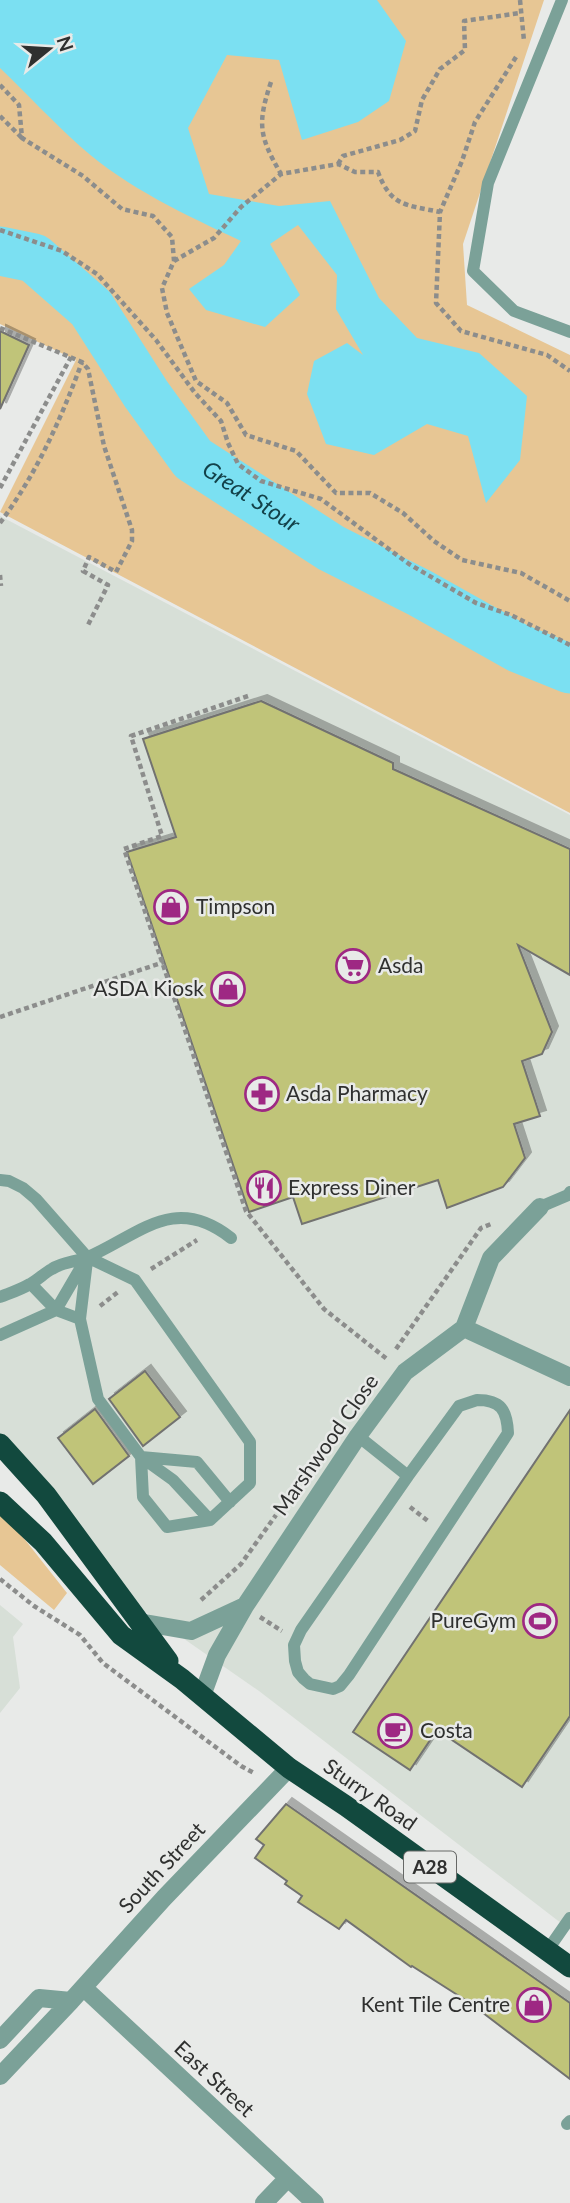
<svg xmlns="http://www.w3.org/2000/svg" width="570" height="2203" viewBox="0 0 570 2203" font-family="Lato,sans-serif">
  <defs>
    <filter id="shadow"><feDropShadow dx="6" dy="-6" stdDeviation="0" flood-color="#0004"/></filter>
  </defs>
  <rect width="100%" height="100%" fill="#e8eae8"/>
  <path fill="#d7dfd7" d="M0,516L570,815V1930L259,1691L121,1595L0,1444Z
    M0,1605L23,1624L13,1637L20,1688L0,1713Z"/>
  <path fill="#e7c694" d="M0,0H544L463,244L467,305L570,355V813L0,512L76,360L0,324Z
    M0,1508L67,1593L54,1610L0,1565Z"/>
  <path fill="#7be0f2" d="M0,0H377L406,41L389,101L358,122L302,140L279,60L227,55L188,128L209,194L279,206L330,201L379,298L417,338L479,353L527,396L520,460L486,503L468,436L427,424L374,455L326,444L307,394L314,361L347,343L363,355L336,309L337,275L298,225L270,244L300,295L265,327L206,310L189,289L224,265L241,241C186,215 127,188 81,147C53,122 27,94 0,68Z"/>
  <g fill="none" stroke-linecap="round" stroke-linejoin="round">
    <path stroke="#7be0f2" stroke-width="49" id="s1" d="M0,251L34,258L91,308L146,394L193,459L331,548L420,593L518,648L570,669"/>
  </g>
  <path fill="#c0c479" stroke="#727270" stroke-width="2" filter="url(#shadow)" d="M0,331L29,345L0,409Z
    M261,701L393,763V769L570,849V975L518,945L552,1032L542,1054L522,1061L540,1116L514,1124L525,1158L503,1187L447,1208L438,1180L302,1224L293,1197L249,1212L127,852L176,837L143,739Z
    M145,1371L180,1417L143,1446L109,1399Z
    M95,1409L129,1456L93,1484L58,1438Z
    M570,1410V1716L522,1787L437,1730L410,1770L353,1732Z
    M286,1804L570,2003V2079L470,2003L412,1966L411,1967L346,1920L339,1929L298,1902L302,1896L285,1884L287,1881L255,1858L264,1845L256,1839Z"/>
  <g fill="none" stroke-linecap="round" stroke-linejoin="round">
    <path stroke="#8c8d8c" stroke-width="4.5" stroke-dasharray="5 3.5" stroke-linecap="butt" d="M520,0L524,41
      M516,57L475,122L462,161L440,212L436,303L461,331L547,355L570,371
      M271,82C257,124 259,136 281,174
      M0,85L19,105L22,138L83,176L122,209L153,216L172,237L174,261L162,288L167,313L196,381L227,403L246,435L296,451L336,493H370L403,513L434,541L462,560L521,573L570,601
      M0,116L22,138
      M338,164L343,156L400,140L415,131L422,100L440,69L465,50L464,21L520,13
      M0,230L62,251L97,274L156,340L195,393L221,421L228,443L238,464L261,481L321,499L409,564L476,603L511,615L570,645
      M174,261L214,238L241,207L281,174L338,164L355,172H378C391,207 407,205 440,212
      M0,328L82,362L88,369L104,446L132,530V541L116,572L89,557L83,571L108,585L87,627
      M0,488L71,357
      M0,523C37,473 61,419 82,362
      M0,575L1,586
      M248,696L131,736L162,836L124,849L246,1211L324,1309L387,1359
      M0,1017L164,962
      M151,1269L197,1240
      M100,1306L118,1292
      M396,1349L481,1228L491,1224
      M410,1507L428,1521
      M0,1579L34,1606L80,1635L103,1663L241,1766L254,1773
      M201,1600L241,1564L276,1515
      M260,1617L282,1631"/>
    <path stroke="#7ba198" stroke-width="12" d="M562,0L488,183L473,271L514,311L570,332
      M0,1180L9,1181L23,1188L36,1199L87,1257L135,1280L250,1442V1483L210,1520L173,1480L141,1457L98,1399L80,1319L56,1310L31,1284
      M540,1207L568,1195L570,1192
      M0,1297C10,1293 20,1290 30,1284C38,1280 44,1273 52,1269C62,1262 76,1262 88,1257C139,1235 174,1193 231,1238
      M80,1319L87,1261
      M0,1335L56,1310L87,1257
      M477,1400C501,1400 507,1410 508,1433L349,1675L340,1686L333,1689L310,1684L304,1679L298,1672L295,1661L294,1645L301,1630L408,1476L459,1406Z
      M358,1436L408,1476
      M210,1520L167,1527L143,1497L141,1457L197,1462L230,1502
      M547,1951L570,1918
      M567,2124L570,2121"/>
    <path stroke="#7ba198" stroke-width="18" d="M464,1328L570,1377
      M139,1622L191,1631L245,1606
      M202,1696L217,1655L245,1606L358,1436L405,1372L464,1328L491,1258L540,1207
      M84,1988L315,2203
      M0,2040L39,1998L71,2001
      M0,2076L71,2001L164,1898L289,1768
      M264,2203L287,2179"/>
    <path stroke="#12493e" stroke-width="21" d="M0,1444L46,1495L168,1661
      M0,1502L43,1542L121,1635L182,1679L289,1768L346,1806L570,1967"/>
  </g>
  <defs>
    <g id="shop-ring" transform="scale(1.75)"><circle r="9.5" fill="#e8eae8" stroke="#9e2883" stroke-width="1.5"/><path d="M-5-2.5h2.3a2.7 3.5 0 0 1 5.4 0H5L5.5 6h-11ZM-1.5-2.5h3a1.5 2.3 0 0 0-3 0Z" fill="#9e2883"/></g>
    <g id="supermarket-ring" transform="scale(1.75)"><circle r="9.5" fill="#e8eae8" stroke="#9e2883" stroke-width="1.5"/><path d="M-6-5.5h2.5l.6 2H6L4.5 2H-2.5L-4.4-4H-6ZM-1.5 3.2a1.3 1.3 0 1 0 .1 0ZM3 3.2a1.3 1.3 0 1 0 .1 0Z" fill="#9e2883"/></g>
    <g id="pharmacy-ring" transform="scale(1.75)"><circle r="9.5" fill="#e8eae8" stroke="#9e2883" stroke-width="1.5"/><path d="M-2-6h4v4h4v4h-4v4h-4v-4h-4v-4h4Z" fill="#9e2883"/></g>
    <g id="restaurant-ring" transform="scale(1.75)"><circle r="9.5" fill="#e8eae8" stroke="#9e2883" stroke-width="1.5"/><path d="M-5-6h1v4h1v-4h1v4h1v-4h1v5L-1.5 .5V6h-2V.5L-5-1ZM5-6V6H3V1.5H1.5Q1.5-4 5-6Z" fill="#9e2883"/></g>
    <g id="stadium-ring" transform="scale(1.75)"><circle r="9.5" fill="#e8eae8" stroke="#9e2883" stroke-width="1.5"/><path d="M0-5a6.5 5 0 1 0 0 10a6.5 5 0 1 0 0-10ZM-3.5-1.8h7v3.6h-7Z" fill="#9e2883"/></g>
    <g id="cafe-ring" transform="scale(1.75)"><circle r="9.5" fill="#e8eae8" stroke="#9e2883" stroke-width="1.5"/><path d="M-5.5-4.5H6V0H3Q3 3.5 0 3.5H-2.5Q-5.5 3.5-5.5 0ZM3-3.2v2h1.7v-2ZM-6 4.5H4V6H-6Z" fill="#9e2883"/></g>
  </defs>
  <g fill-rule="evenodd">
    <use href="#shop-ring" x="171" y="907"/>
    <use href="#supermarket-ring" x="353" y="966"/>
    <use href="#shop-ring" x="228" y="989"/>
    <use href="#pharmacy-ring" x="262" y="1094"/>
    <use href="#restaurant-ring" x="264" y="1188"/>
    <use href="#stadium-ring" x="540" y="1621"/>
    <use href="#cafe-ring" x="395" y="1731"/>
    <use href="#shop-ring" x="534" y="2005"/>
  </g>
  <g text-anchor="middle" stroke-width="5" stroke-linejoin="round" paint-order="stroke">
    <rect fill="#e8eae8" stroke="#666866" stroke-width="2" x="404" y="1851.5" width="52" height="31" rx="5"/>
    <g font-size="19" font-weight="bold" fill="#2f302f">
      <text x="430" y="1874">A28</text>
    </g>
    <g font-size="21" fill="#2f302f" stroke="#e8eae8" text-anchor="start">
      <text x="196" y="914">Timpson</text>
      <text x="378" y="973">Asda</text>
      <text x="204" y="996" text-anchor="end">ASDA Kiosk</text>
      <text x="286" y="1101">Asda Pharmacy</text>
      <text x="288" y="1195">Express Diner</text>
      <text x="516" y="1628" text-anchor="end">PureGym</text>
      <text x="420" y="1738">Costa</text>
      <text x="510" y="2012" text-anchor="end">Kent Tile Centre</text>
    </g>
    <g font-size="21" fill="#2f302f" stroke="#e8eae8">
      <text transform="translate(326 1445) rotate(-55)" y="7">Marshwood Close</text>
      <text transform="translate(370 1795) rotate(35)" y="7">Sturry Road</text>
      <text transform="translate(162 1868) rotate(-47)" y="7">South Street</text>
      <text transform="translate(214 2079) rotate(43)" y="7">East Street</text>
    </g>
    <g font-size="23" font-style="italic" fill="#13424a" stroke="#e8eae8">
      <text dy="8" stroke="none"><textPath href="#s1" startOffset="362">Great Stour</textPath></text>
    </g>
  </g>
  <g transform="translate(49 49) rotate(72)" stroke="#e8eae8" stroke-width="5" paint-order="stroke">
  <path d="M0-5L12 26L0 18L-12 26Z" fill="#2f302f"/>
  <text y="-10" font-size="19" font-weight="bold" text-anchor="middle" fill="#2f302f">N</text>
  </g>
</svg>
